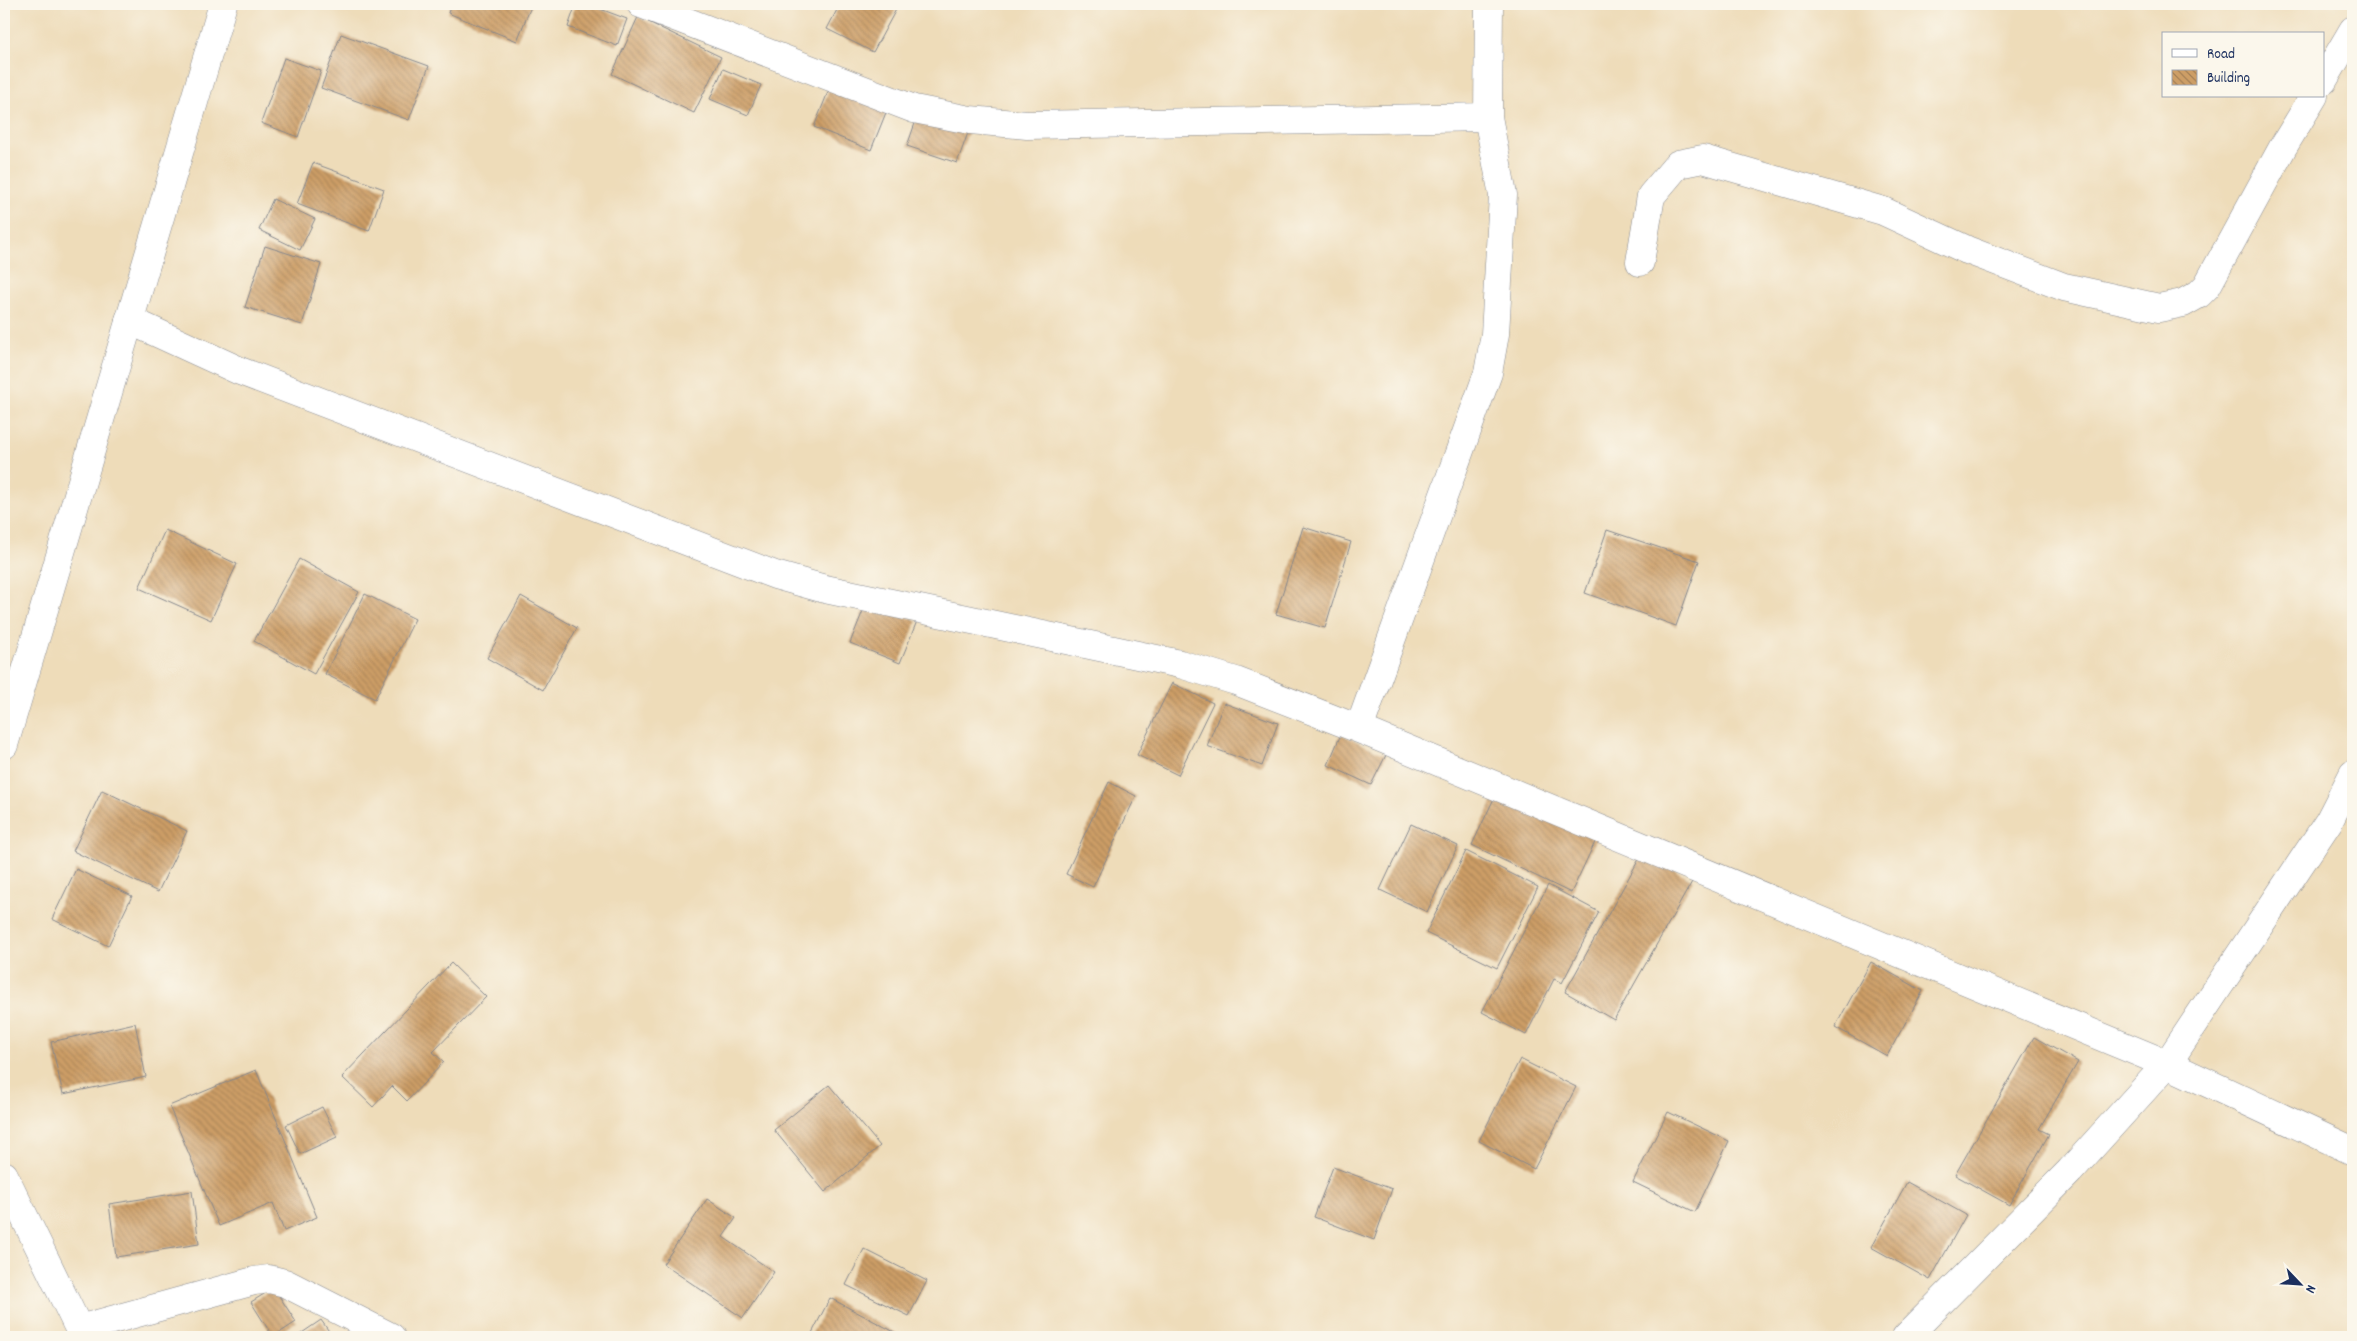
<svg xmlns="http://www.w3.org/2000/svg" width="2357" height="1341" viewBox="0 0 2357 1341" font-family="Dekko,sans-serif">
  <defs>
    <pattern id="building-back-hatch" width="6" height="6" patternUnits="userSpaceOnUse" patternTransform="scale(1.25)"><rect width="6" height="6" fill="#cd9e66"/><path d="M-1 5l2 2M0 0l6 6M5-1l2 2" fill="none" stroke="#a68157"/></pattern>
  </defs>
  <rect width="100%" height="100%" fill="#fbf7ec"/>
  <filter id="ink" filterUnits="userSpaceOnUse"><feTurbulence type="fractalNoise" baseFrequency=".02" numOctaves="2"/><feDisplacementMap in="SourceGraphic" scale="10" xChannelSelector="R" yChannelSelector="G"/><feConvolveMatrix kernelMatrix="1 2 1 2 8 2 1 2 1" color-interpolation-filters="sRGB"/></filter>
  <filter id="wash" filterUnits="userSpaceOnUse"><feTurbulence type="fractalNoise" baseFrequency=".0096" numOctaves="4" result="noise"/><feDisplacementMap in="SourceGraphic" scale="20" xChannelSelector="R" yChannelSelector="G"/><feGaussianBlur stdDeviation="1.12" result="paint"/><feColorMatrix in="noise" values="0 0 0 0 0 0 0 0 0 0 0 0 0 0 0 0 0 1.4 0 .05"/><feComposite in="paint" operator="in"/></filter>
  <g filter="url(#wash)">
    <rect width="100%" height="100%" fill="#eedcb9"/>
    <g id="blocks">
      <path fill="url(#building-back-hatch)" d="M451,4H532L517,41L448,13Z
        M576,4H587L627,19L617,46L568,27Z
        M840,4H899L873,52L827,29Z
        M638,17L721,57L694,113L612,74Z
        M341,34L429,66L409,120L321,88Z
        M284,58L321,71L298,137L261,123Z
        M723,69L761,85L748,115L710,99Z
        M832,82L889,105L871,150L814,127Z
        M919,112L969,130L957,163L907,146Z
        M313,163L384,189L369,231L297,204Z
        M273,199L315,219L300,250L259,230Z
        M265,246L321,264L302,325L245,307Z
        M1303,527L1351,542L1325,628L1276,614Z
        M165,530L237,564L211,620L139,588Z
        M1607,530L1699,561L1676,626L1585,593Z
        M299,559L359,592L314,674L254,641Z
        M365,594L415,619L375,699L325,674Z
        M521,596L577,628L543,690L487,658Z
        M867,601L917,621L900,663L850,643Z
        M1172,683L1213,703L1178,775L1137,755Z
        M1224,703L1278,723L1262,766L1207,746Z
        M1341,734L1386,755L1371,785L1328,765Z
        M1109,782L1136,796L1093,887L1066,874Z
        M102,790L187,831L158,892L73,851Z
        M1498,790L1597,838L1571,893L1472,845Z
        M1411,824L1458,846L1427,912L1380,890Z
        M1466,851L1538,887L1497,968L1426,933Z
        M1643,852L1693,880L1614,1020L1565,992Z
        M76,869L132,896L108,946L52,919Z
        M1548,885L1599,912L1562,983L1554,979L1526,1035L1482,1012Z
        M1871,962L1923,991L1887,1056L1835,1027Z
        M451,963L486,997L433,1052L444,1062L407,1101L392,1086L373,1107L342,1077Z
        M135,1023L146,1077L63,1094L51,1042Z
        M2034,1037L2078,1062L2039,1129L2049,1134L2009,1205L1955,1175Z
        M1520,1059L1576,1087L1534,1169L1479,1141Z
        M256,1070L317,1217L284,1231L273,1203L219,1226L169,1106Z
        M829,1085L880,1146L825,1192L774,1130Z
        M322,1107L337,1137L300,1154L286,1125Z
        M1668,1112L1729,1141L1695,1212L1633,1182Z
        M1333,1167L1392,1189L1374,1240L1314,1217Z
        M1907,1182L1966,1215L1930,1280L1871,1247Z
        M192,1191L199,1244L116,1257L109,1204Z
        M707,1199L736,1218L723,1237L774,1272L743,1318L663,1264Z
        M864,1249L927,1281L909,1316L846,1285Z
        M274,1288L296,1322L273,1337L251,1302Z
        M830,1298L904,1337H810Z
        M321,1320L333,1337H296Z"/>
    </g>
  </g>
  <g filter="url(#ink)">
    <use href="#blocks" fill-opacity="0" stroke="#84868c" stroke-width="1"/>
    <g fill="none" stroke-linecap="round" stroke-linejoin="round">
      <g stroke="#84868c" stroke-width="29">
        <path id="minor" d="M641,4L914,109L970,120L1027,125L1488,117L1503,195L1495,334L1488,373L1359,729
          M2323,81L2353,30
          M1488,117L1489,4
          M1640,262L1651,196L1678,164L1703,159L1883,211L1967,250L2064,287L2159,308L2183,303L2199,294L2207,286L2283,147L2314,96
          M129,320L240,371L775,575L825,589L1180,664L1236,681L1359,729L2167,1064L2353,1151
          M79,1329L254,1281L269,1279L285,1283L391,1337
          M1906,1337L2070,1171L2167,1064L2329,821L2353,774"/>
      </g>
      <g stroke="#84868c" stroke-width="29">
        <path id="tertiary" d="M4,745L223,4
          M4,1175L83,1337"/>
      </g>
      <use href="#minor" stroke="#fff" stroke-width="28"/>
      <use href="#tertiary" stroke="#fff" stroke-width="28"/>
    </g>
  </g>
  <rect width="2357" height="1341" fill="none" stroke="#fbf7ec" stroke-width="20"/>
  <rect x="2162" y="32" width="162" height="65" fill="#fbf7ec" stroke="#a1a7b3"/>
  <rect x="2172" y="49" width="25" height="8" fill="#ffffff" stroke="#a1a7b3"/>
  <text x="2207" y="58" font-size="15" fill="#1b2f5e">Road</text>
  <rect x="2172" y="70" width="25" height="15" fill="url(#building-back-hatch)" stroke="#a1a7b3"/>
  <text x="2207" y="82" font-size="15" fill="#1b2f5e">Building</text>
  <g transform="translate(2300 1284) rotate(115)" stroke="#fbf7ec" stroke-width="4" paint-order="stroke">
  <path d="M0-4L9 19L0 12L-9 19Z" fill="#1b2f5e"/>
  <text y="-8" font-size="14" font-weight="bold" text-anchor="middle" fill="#1b2f5e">N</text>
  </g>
</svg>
